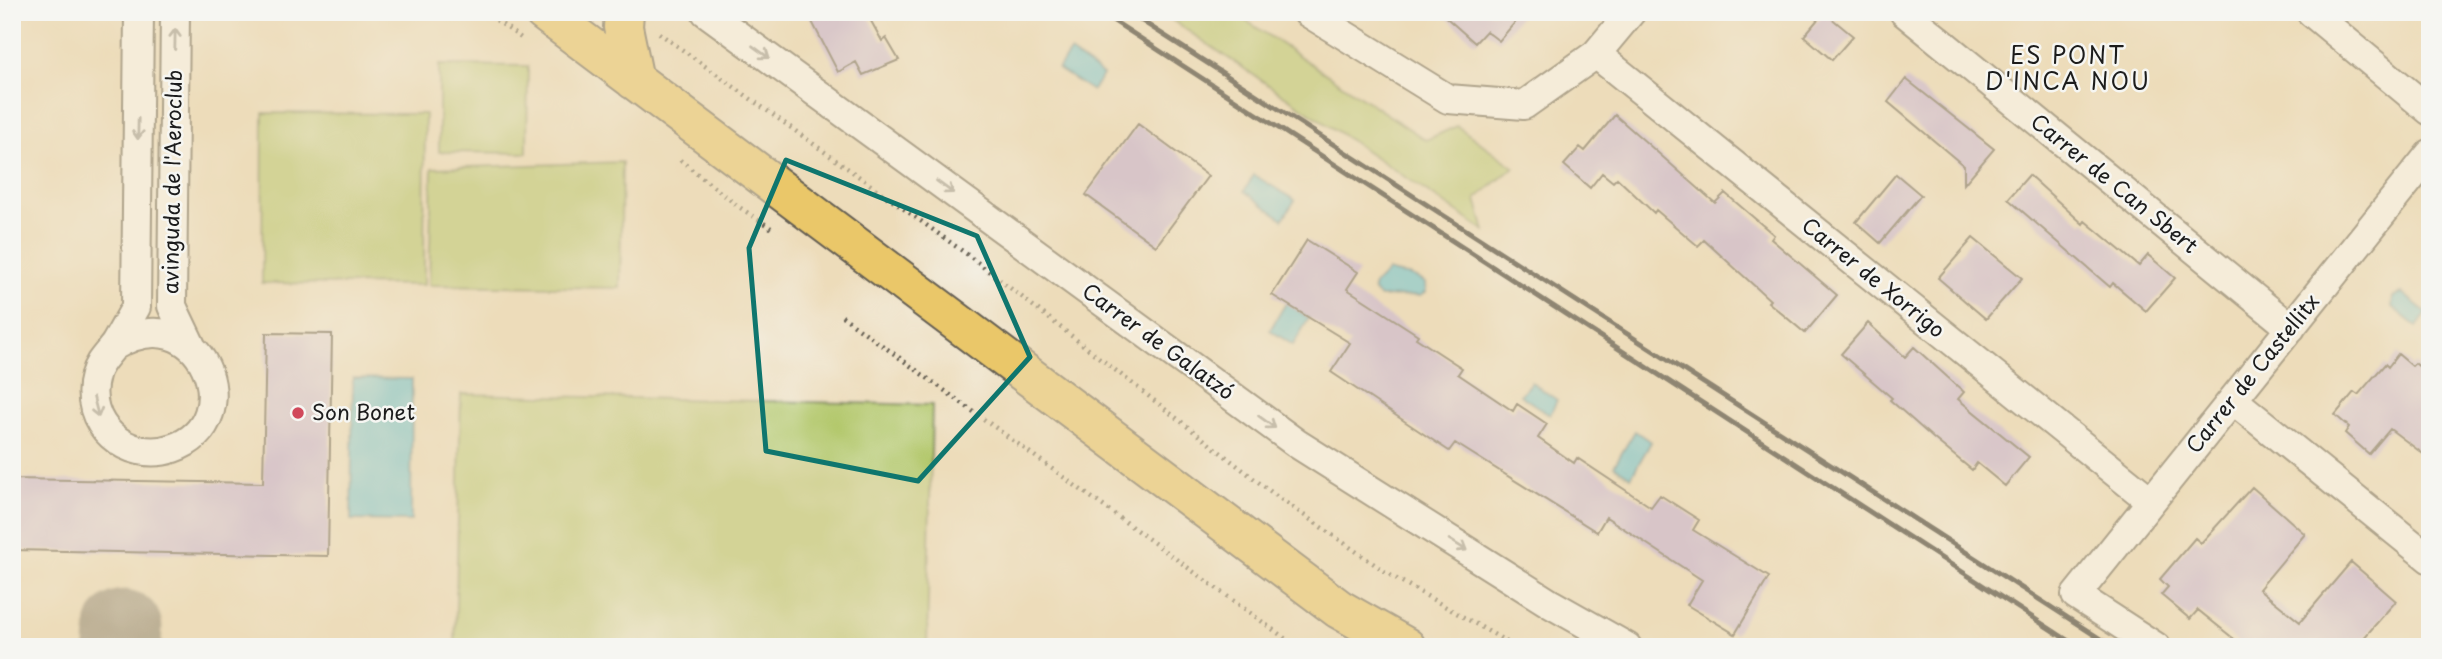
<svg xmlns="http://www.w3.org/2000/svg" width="2442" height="659" viewBox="0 0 2442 659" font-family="'Playpen Sans',sans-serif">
  <rect width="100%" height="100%" fill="#f6f6f2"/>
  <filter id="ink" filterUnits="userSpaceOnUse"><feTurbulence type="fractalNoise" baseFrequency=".0143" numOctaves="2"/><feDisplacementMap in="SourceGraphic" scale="14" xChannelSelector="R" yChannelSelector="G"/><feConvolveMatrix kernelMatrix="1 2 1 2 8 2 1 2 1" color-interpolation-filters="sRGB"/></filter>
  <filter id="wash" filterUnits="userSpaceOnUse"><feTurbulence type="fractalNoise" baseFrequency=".00686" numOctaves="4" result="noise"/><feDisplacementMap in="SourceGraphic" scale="28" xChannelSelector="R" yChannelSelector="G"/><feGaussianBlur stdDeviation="1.57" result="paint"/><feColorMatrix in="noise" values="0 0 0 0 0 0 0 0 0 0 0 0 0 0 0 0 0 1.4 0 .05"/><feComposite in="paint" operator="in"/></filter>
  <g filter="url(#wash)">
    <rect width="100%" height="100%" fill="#eddcba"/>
    <path fill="#b3c86c" stroke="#687244" stroke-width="2" d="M1160,12H1233L1426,140L1457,126L1514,167L1476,199L1485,231Z
      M439,65L528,66L527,153L439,152Z
      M263,113L425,114L424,285L262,283Z
      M622,162L620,288L429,285L432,168Z
      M461,394L932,405L927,647H455Z"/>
    <path fill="#59c0d7" stroke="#3a6e7a" stroke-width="2" d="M1070,52L1103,75L1092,91L1058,69Z
      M1254,175L1295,200L1283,219L1244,191Z
      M1388,271C1404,278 1406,270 1425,283L1426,292L1420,296L1380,297L1374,292L1373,286Z
      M2402,293L2427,313L2417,327L2392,307L2393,297Z
      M1286,303L1309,318L1293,345L1270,330Z
      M353,378L412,379L411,521L351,520Z
      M1531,382L1557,400L1550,415L1520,395Z
      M1635,431L1651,442L1631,477L1614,466Z"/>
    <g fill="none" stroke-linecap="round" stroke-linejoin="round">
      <path stroke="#847c6b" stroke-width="77" d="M123,647L124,628"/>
    </g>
    <g id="blocks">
      <path fill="#bea8da" d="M807,12H866L882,41L886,38L899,60L863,75L856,62L838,72Z
        M1440,12H1524L1499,41L1486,31L1475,43Z
        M1824,12L1853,36L1832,60L1804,36Z
        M1906,79L1994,149L1964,184V166L1888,102Z
        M1615,115L1715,203L1725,193L1774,235L1771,239L1837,295L1805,333L1768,302L1770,300L1704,240L1698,246L1656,210L1654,213L1617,178L1613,182L1602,173L1590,188L1564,165L1580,147L1585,151Z
        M1138,124L1208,176L1156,246L1086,195Z
        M1896,174L1921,195L1880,243L1856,222Z
        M2029,175L2083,224L2085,221L2139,266L2148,255L2175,278L2146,311L2113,283L2110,287L2008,199Z
        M1973,238L2022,278L1986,319L1938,278Z
        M1307,240L1358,272L1347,289L1418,335L1416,338L1462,368L1458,374L1513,411L1517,404L1547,424L1538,438L1574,463L1577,458L1651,507L1660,495L1699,520L1693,530L1769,577L1735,634L1687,605L1702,580L1606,517L1597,532L1455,443L1449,451L1331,372L1350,343L1272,295Z
        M1868,323L1905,357L1914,347L1964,392L1958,399L2029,457L2005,486L1977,463L1972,470L1933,438L1890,400L1892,398L1841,354Z
        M266,333L332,334L328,556L12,550V479L263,483Z
        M2398,354L2412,366L2415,363L2430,376V459L2390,429L2369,454L2345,433L2349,427L2335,415L2354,392L2358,395L2385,364L2388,367Z
        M2252,487L2305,534L2259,589L2300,622L2351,562L2396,601L2356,647H2244L2198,610L2190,619L2161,595L2168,587L2160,579L2195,538L2201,543Z"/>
    </g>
  </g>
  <g filter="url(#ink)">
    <use href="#blocks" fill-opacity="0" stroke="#655f53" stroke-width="2"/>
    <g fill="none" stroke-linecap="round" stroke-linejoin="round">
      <g stroke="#655f53" stroke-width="32">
        <path id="street" d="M175,12L172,306L192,348
          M706,12L1296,443L1551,604L1627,647
          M1307,12L1448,99L1524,105L1596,54L1631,12
          M1904,12L2291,328
          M2311,12L2430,111
          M1596,54L2151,501
          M114,346C201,292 251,422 173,448C127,464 81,423 95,375C98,362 108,354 115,344C122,332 129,319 136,307L139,12
          M2233,400L2430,559
          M2156,647L2076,595L2430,154"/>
      </g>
      <g stroke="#655f53" stroke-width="42">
        <path id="primary" d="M544,12L1339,609L1406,647
          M624,12L623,27L634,80"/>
      </g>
      <path stroke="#655f53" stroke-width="4.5" stroke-dasharray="2 5" stroke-linecap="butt" d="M485,12L521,38
        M659,33L968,255L1275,495L1390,575L1516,647
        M680,160L739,207L771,228
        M842,316L1297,647"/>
      <use href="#street" stroke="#fff" stroke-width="28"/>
      <use href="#primary" stroke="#eac769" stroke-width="38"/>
      <path stroke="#1c1c1c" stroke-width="5" d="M1100,12L2078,647
        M1128,12L2113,647"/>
    </g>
    <defs><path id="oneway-shaft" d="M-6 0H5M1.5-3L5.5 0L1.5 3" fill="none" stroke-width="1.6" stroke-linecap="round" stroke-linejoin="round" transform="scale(1.75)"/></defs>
    <g stroke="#999">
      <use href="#oneway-shaft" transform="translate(175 39) rotate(-89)"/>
      <use href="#oneway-shaft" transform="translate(761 52) rotate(36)"/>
      <use href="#oneway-shaft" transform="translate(138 129) rotate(91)"/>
      <use href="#oneway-shaft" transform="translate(945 187) rotate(36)"/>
      <use href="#oneway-shaft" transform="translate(96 407) rotate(76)"/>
      <use href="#oneway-shaft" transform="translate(1267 422) rotate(36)"/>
      <use href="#oneway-shaft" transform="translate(1458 545) rotate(32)"/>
    </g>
  </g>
  <path d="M0 0H2442V659H0ZM786,160L977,236L1030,357L918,481L766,451L749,248Z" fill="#eddcba" fill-opacity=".55" fill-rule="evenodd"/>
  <path fill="none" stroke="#0f766e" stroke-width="5" stroke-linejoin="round" d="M786,160L977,236L1030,357L918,481L766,451L749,248Z"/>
  <circle fill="#d1495b" stroke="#f6f6f2" stroke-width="2.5" cx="298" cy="413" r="7"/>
  <g text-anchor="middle" stroke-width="5" stroke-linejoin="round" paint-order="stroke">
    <g font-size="21" fill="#1c1c1c" stroke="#f6f6f2">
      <text transform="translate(173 182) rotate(-89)" y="7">avinguda de l'Aeroclub</text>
      <text transform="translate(2114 184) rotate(39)" y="7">Carrer de Can Sbert</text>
      <text transform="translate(1873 278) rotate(39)" y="7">Carrer de Xorrigo</text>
      <text transform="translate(1158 342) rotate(36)" y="7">Carrer de Galatzó</text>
      <text transform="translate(2253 374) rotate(-51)" y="7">Carrer de Castellitx</text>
    </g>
    <g font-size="21" fill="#1c1c1c" stroke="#f6f6f2" text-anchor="start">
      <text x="312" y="420">Son Bonet</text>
    </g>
    <g font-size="23" letter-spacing="2" fill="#1c1c1c" stroke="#f6f6f2">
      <text x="2068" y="64">ES PONT<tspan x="2068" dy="26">D'INCA NOU</tspan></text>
    </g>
  </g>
  <rect width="2442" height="659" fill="none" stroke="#f6f6f2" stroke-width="42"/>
</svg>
